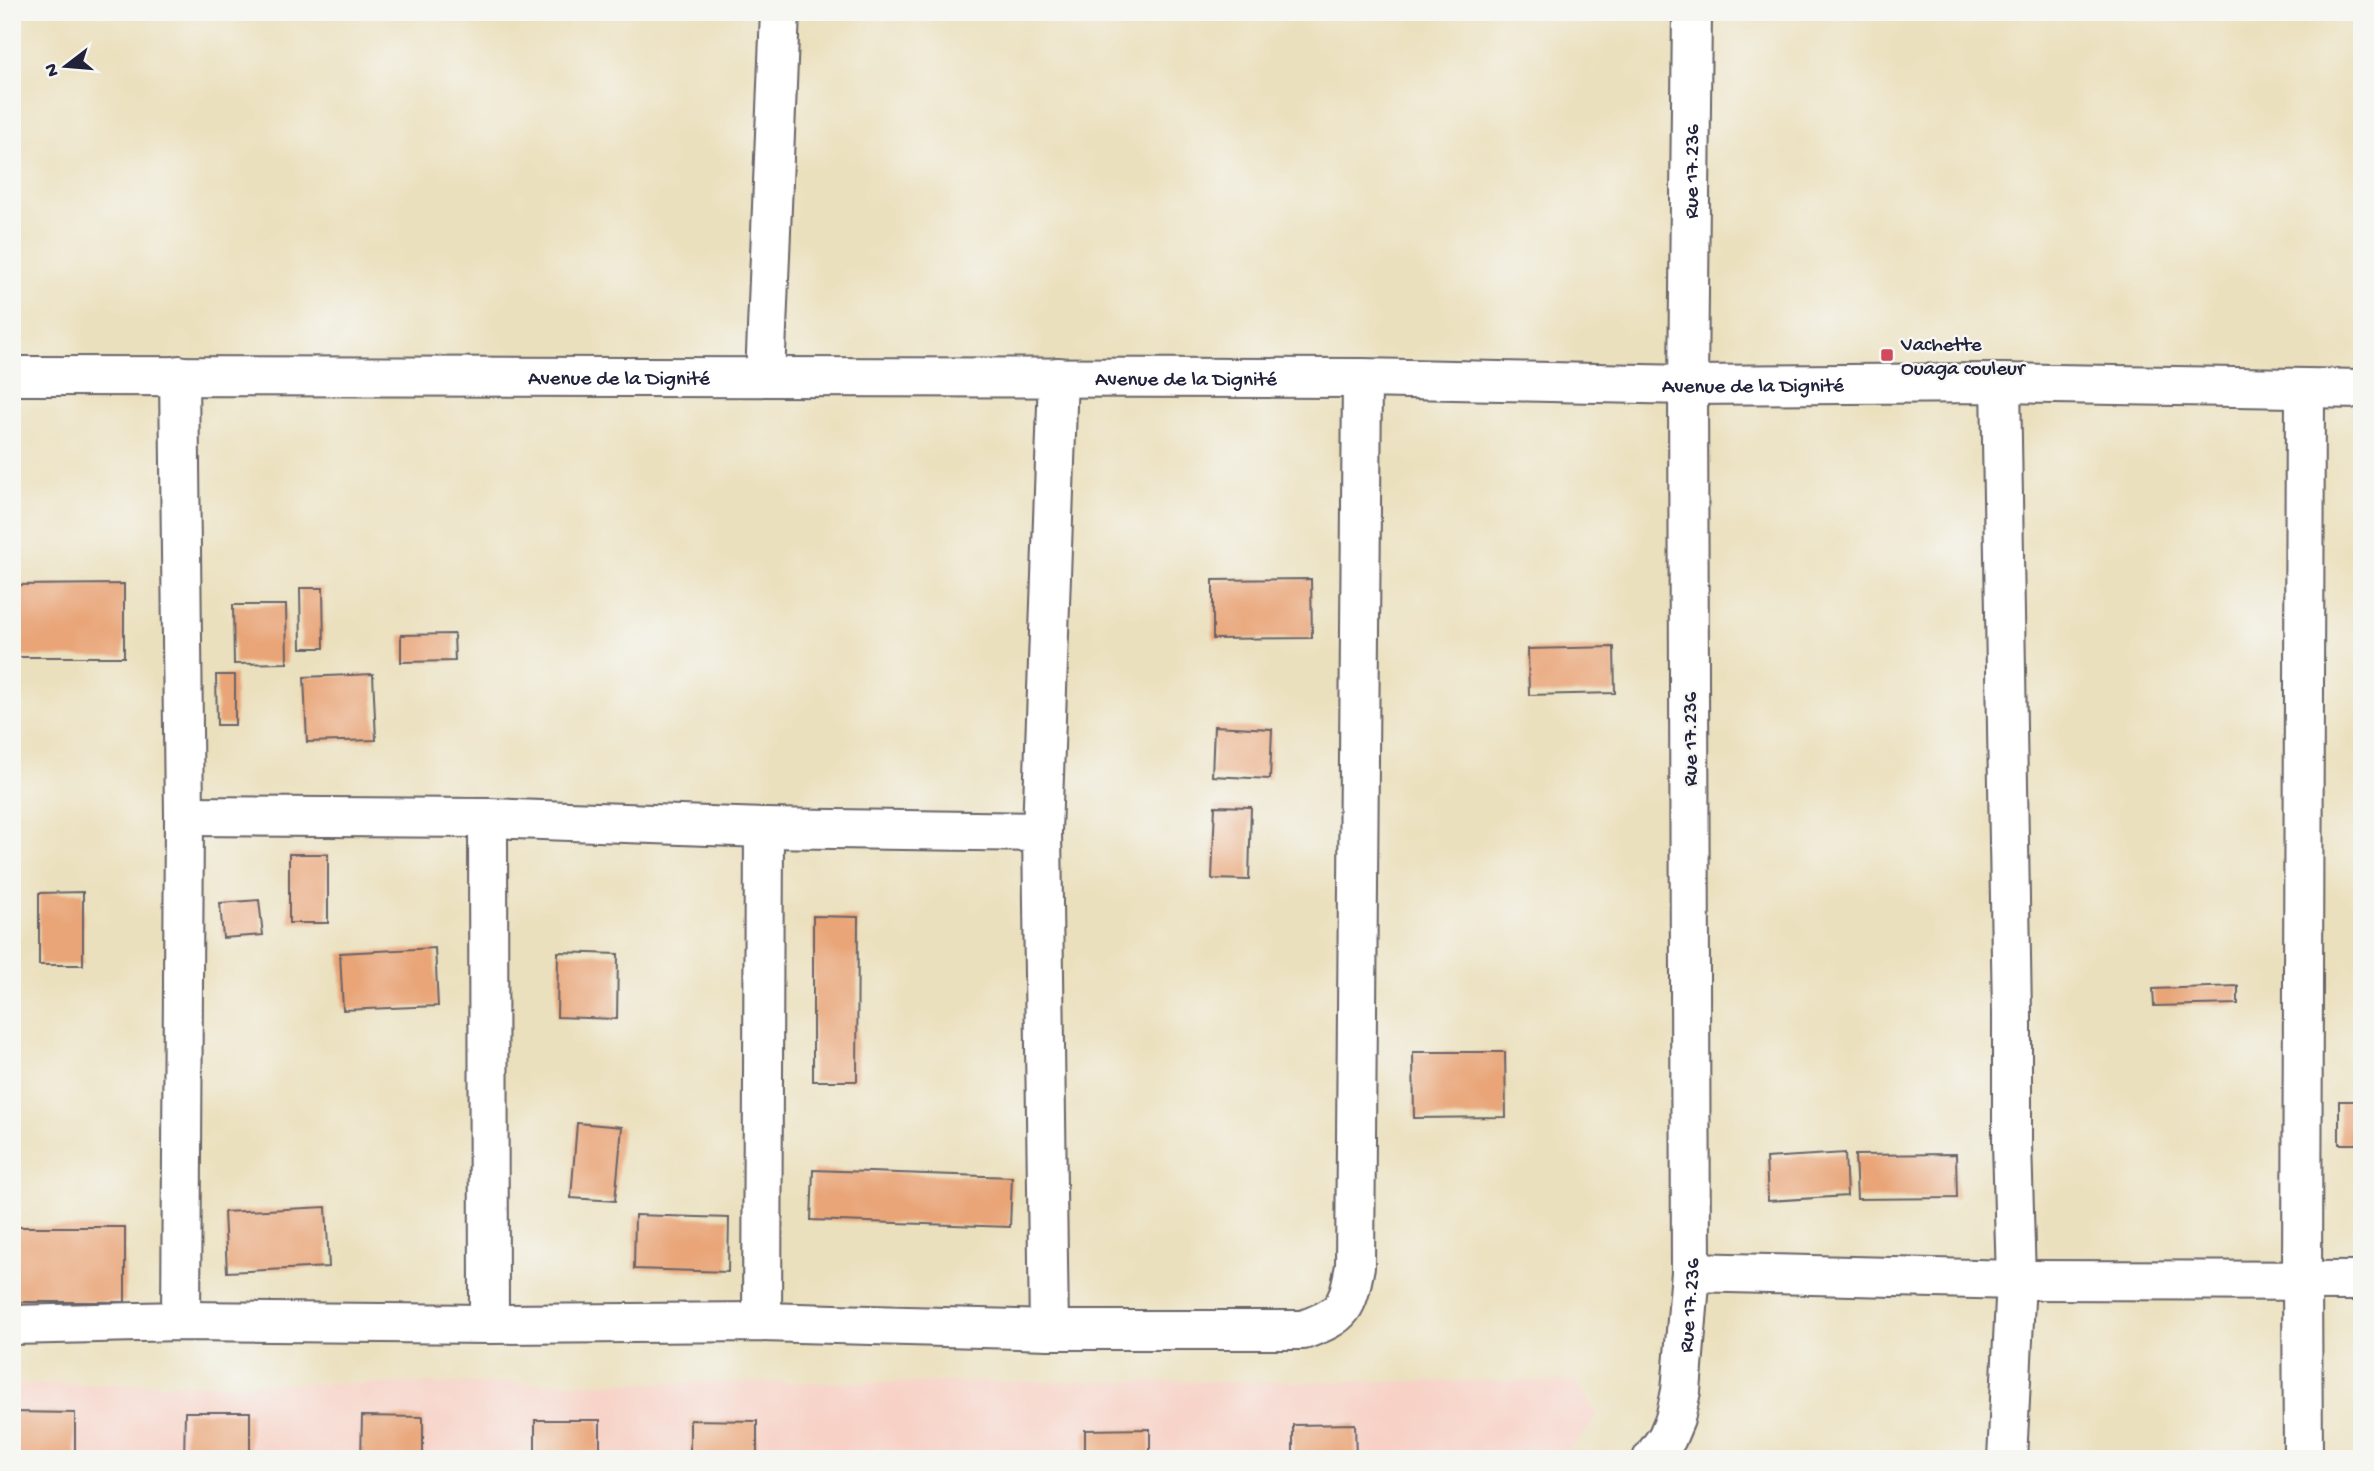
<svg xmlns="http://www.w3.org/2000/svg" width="2374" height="1471" viewBox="0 0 2374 1471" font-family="'Gochi Hand',sans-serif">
  <rect width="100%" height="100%" fill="#f6f6f2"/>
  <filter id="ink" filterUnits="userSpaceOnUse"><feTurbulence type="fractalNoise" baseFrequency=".0143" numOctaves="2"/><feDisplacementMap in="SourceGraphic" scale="14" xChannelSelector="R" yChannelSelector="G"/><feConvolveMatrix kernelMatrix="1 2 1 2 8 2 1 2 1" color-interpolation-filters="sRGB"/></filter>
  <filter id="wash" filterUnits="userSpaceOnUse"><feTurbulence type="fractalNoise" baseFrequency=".00686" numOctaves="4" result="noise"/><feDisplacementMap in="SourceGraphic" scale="28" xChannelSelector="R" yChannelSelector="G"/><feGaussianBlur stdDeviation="1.57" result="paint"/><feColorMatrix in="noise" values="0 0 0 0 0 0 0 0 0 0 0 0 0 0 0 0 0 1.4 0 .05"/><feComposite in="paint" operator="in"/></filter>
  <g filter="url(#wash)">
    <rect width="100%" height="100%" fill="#ebe0bd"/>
    <path fill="#f7d1c6" d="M1576,1381L1598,1418L1561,1459H12V1384Z"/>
    <g id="blocks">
      <path fill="#e9a578" d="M1311,579L1312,638L1213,639V580Z
        M124,584V657H12V585Z
        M300,588H323L324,648H301Z
        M233,605H286L287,663L234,664Z
        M454,634L455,661L401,662V635Z
        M1614,647L1615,693L1529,695L1528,649Z
        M373,674L376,740L307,742L304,677Z
        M216,675H235V725H217Z
        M1214,726L1272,729L1270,779L1212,776Z
        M1215,806L1251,807L1249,880L1212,879Z
        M289,854H328V923H289Z
        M83,892V965H39V893Z
        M259,900L263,935L223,938L220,903Z
        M813,916L858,917L857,1081H813Z
        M435,948L438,1006L343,1010L340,953Z
        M558,952L618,954L617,1019L557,1017Z
        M2238,986V1004L2154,1006L2153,989Z
        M1413,1052H1505L1506,1117L1414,1118Z
        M2339,1101H2362V1144H2339Z
        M577,1123L622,1127L615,1201L571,1198Z
        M1845,1153L1847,1196L1768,1201L1766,1158Z
        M1956,1154L1957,1198L1857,1199L1855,1155Z
        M813,1170L1012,1177L1010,1227L811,1220Z
        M326,1207L329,1267L227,1272L224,1212Z
        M635,1215L729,1218L728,1272L634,1269Z
        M12,1227H125V1302H12Z
        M12,1412L75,1413V1459H12Z
        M185,1412H250V1459H184Z
        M362,1416L423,1417V1459H361Z
        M535,1420H600V1459H535Z
        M690,1420L757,1421V1459H690Z
        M1355,1424L1356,1459H1293V1425Z
        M1150,1429V1459H1085V1430Z"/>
    </g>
  </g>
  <g filter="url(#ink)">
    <use href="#blocks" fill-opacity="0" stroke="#686468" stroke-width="2"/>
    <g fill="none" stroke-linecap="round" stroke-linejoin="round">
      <g stroke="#686468" stroke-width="42">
        <g id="minor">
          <path d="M179,375L184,816L181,1321"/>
          <path d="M765,377L780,12"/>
          <path d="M2001,383L2012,1014V1143L2016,1280L2007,1459"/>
          <path d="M184,816L488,818L764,828L1042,832"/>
          <path d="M488,818L489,1324"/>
          <path d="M1691,1272L2016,1280L2362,1281"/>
          <path d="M762,1322L764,828"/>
          <path d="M12,1325L181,1321L489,1324L762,1322L1049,1330H1303C1345,1315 1347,1308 1355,1266L1362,378"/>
          <path d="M1049,1330L1042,832L1058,377"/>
          <path id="s1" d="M1652,1459L1667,1438L1675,1419L1681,1391L1691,1272L1688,385L1692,12"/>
          <path d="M2303,1459L2302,1280L2305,389"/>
        </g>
      </g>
      <g stroke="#686468" stroke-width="42">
        <g id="tertiary">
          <path id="s2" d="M12,376L1362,378L1688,385L2001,383L2362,389"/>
        </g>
      </g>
      <use href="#minor" stroke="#fff" stroke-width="38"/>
      <use href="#tertiary" stroke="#fff" stroke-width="38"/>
    </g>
  </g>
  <rect fill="#d1495b" stroke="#f6f6f2" stroke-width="2.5" x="1880" y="348" width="14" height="14" rx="3.5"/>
  <g text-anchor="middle" stroke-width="5" stroke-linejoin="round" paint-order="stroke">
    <g font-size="21" fill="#22223b" stroke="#f6f6f2">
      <text dy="7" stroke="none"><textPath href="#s1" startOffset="1295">Rue 17.236</textPath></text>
      <text dy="7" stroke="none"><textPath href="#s2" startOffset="607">Avenue de la Dignité</textPath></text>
      <text dy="7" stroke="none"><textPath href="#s2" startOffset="1174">Avenue de la Dignité</textPath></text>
      <text dy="7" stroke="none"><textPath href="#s2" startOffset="1741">Avenue de la Dignité</textPath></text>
      <text transform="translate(1689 739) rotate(-90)" y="7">Rue 17.236</text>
      <text dy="7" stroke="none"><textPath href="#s1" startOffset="161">Rue 17.236</textPath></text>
    </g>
    <g font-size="21" fill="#22223b" stroke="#f6f6f2" text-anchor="start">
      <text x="1901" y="350">Vachette<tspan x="1901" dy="24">Ouaga couleur</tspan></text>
    </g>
  </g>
  <rect width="2374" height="1471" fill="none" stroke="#f6f6f2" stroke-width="42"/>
  <g transform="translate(66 66) rotate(254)" stroke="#f6f6f2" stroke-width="5" paint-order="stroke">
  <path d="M0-5L12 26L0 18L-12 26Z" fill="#22223b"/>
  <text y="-10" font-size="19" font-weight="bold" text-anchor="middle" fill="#22223b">N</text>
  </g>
</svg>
